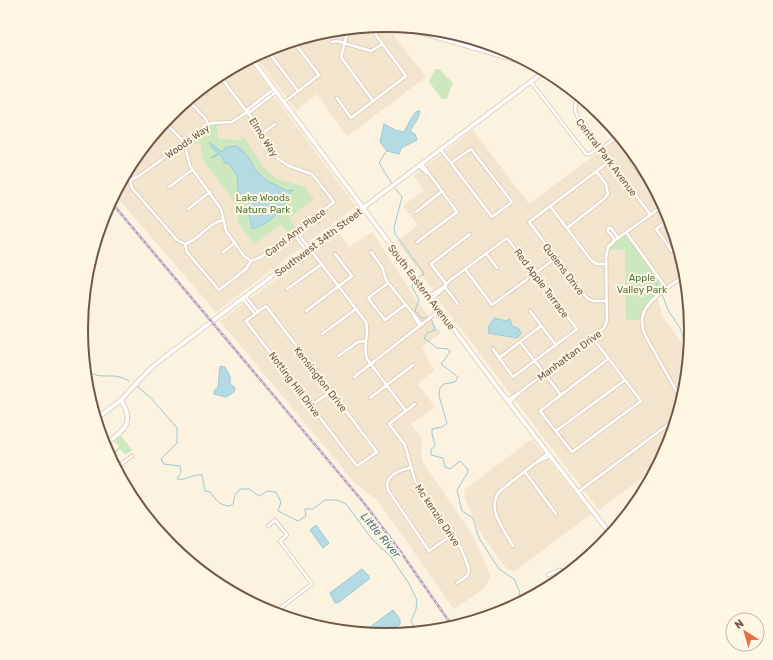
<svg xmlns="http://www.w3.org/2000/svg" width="773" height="660" viewBox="0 0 773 660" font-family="Rubik,sans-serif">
  <rect width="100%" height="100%" fill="#fbf2df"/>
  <path fill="#f3e4ce" d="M386,25L426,77L347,136L317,94L296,110L255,56L270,48L327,31Z
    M426,29L446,31L503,48L523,59Z
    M248,60L270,89L256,100L261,106L274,96L356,206L216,312L115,195L133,160L171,114L217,76Z
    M473,130L529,204L620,136L640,161L668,213L686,274L654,293L658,300L663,317L689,353L686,390L668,447L658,466L599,510L438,299L433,290L397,241L418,225L403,206L424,190L413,176Z
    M372,232L415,298L441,333L422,347L430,363L435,370L418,384L435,407L411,424L421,438L422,461L472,534L491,577L482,590L454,609L378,501L355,483L220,321L338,233L349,247Z
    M532,439L591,514L515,571L507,569L493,551L478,528L466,501L464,490Z"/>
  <path fill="#cde8be" d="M435,69H439L450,80L453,82L447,99H442L429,82Z
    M211,124H217L218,139L241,140L244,137L263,167L277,179L305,187L314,199L289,218L296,229L289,234L281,224L254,244L238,223L236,204L203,160L200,143L186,145L187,142C195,136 201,128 211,124Z
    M624,236L627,237L663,287L648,301L644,308L641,320H626L625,250H609L611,245Z
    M121,436L132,450L126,455L120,449L114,455L112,452L119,447L114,440Z"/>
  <path fill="#b4dbe4" stroke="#9bcad5" d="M417,111H420L418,118L410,131L415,134L417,140L401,148L399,154L387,151L380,142L384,124L395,130L404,132L412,117Z
    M209,142L222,152L226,147L237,146L248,156L256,171L268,181L287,191L293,190C289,193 287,199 285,204C278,216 265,225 252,229L249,214L245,213L248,212L249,202L238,191L237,175L228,163H225L220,154L211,158L218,153L212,148Z
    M494,318L506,321L510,319L512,326L519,329L521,334L517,338L488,333L489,326Z
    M220,366L225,367L230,376V383L235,388L234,392L226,397L214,394V391L218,387Z
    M316,525L329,543L323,548L310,530Z
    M362,569L369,576V579L338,603H335L330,593Z
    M393,610L400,619V624L387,635L362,633Z"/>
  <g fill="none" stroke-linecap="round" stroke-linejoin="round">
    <path stroke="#9bcad5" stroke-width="1" d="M387,150L379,163L392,184
      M394,187L402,197L394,228L395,234L423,272L424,274L419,277
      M651,273L664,299L668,310L680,328L684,339
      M414,281L412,287L419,300L415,311L422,318H428
      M431,318L435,330L427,333L424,338L437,348L448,349L450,352L441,364L458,377L455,382L444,384L440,388L439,396L447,423L442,427L432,429V434L435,445L431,450V455L443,458L445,467L450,469L460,461L467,468L468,472L457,490L462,511L473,518L479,538L499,569L514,579L519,590L520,603
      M83,346L90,360L91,373C106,380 112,371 129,381
      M137,386L151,398L177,428V443L161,459L164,464L180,466L181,472L177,479C186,481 191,474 202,475L205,491L210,492C216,499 218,505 229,506L233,504L235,495L240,489H249L259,496L267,491L276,492L281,502L278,511L298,521L306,516L305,509H313L325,500H337L346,504L372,539L390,556L408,582L417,600L416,609L411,622L419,632"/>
    <g stroke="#dfcebb" stroke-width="4.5">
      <path id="street" d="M348,29L341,57L373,101
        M453,41L457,34
        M332,42L337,41L371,51L382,44
        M456,42L461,36
        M267,50L298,91
        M219,75L267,138L269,148L277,158L289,166L312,174L334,202L261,257L251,261
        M531,82L586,154H590L600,147
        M274,89L248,109L247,112H250L276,92
        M577,94L575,110L579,120L650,214
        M337,98L351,118L406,76L376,35V26
        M188,100L206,119L208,124
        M284,102L319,75L293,41
        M190,103L199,95L206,93
        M601,118L602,114
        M165,122L184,142L190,166L221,209L226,231L244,256L251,261
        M263,133L275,124
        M601,149L619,135
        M441,150L492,217L512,202L471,149L451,163
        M629,153L632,163L662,202
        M419,166L427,173
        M124,177L130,180
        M130,180L132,188L177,240L185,244L187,252L219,290L246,269L251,261
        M130,180L139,176L195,135L205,125L213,123L232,122L247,112
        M169,187L192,170
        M550,206L591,260L597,264H607
        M188,209L210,192
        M416,212L441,192
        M670,219L656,229L672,251L678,246
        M567,228L604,199L608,194L606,184L596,171
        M296,231L366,322C370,334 362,347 367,359L406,411
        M626,232L666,288
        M293,233L306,250
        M615,240L608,231V228H611L618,238
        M417,242L457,212L422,164
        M185,244C200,240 208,222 224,220
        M223,252L235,243
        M371,252L382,267L386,280L422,325
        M486,253L497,268
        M465,269L492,305L556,258
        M388,283L368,298L385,320L405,305
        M446,284L431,264L470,234
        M444,286L458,304
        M287,289L322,264
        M429,296L442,288
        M246,297L258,312
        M243,299L255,314
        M431,299L441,291L449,281L507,238L577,329L513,377L493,349
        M607,301H593L587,298L529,222L610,161
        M266,306L377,452L357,466L246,321Z
        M306,311L352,276L335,254
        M530,311L556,345
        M414,317L420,326
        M322,334L356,309
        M592,337L641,401L572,452L540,411L608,359
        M520,342L561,395
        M338,356L358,342L365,341
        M499,358L541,326
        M354,377L440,310
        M370,398L413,365
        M507,400L520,392L604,328L607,321L606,257L608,247L614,241L664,205
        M682,401L645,335C635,313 651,300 667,288C673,283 678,279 686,277
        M509,403L520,392
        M415,404L389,424L405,445L415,481L461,548L468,566L469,572L467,576L457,583
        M311,406L331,391
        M556,431L625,380
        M538,462L550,456
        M116,468L132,456
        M410,468C400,470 391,473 387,483L388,490L429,551L452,535
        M525,472L556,514
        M578,492L677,418
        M268,526L275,520L287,535L280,541L312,584L274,613
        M513,546C505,531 485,508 500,491L548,453
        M548,575L560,570L567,574"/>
    </g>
    <g stroke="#e4cfb9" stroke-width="5.5">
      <path id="secondary" d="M402,27L536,66
        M251,58L501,392L611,535
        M538,67L541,75
        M96,419L121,400L149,370L162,359L545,71
        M104,445C123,431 136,424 121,400"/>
    </g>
    <use href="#street" stroke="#fff" stroke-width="2.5"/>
    <use href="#secondary" stroke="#fff" stroke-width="3.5"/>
    <g stroke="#b49fc3" stroke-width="2.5">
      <path id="rail" d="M111,202L364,503L400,551L453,627"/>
    </g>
    <use href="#rail" stroke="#fff6e4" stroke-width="1" stroke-dasharray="3" stroke-linecap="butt"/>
  </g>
  <g text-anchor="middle" stroke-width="4" stroke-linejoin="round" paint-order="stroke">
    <g font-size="10" fill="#715848" stroke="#fff6e4">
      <text transform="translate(264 137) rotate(57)" y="4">Elmo Way</text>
      <text transform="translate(187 141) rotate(-35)" y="4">Woods Way</text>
      <text transform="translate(607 157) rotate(53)" y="4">Central Park Avenue</text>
      <text transform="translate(295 232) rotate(-37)" y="4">Carol Ann Place</text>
      <text transform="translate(318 242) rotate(-37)" y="4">Southwest 34th Street</text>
      <text transform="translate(564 269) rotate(53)" y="4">Queens Drive</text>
      <text transform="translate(542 283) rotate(53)" y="4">Red Apple Terrace</text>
      <text transform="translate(422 287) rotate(53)" y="4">South Eastern Avenue</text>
      <text transform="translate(569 355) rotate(-37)" y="4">Manhattan Drive</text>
      <text transform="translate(321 379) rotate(52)" y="4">Kensington Drive</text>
      <text transform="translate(295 384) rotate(53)" y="4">Notting Hill Drive</text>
      <text transform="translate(438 515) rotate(56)" y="4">Mc kenzie Drive</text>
    </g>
    <g font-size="10" fill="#517c42" stroke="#fff6e4">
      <text x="263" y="201">Lake Woods<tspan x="263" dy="12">Nature Park</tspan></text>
      <text x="642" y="281">Apple<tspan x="642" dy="12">Valley Park</tspan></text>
    </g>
    <g font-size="11" font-style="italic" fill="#427685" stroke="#fff6e4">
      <text transform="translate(381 535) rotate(50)" y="4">Little River</text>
    </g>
  </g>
  <path d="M0 0H773V660H0ZM88 330a298 298 0 1 1 596 0a298 298 0 1 1-596 0Z" fill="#fff6e4" fill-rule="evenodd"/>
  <path fill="none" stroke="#715848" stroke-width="2" d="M88 330a298 298 0 1 1 596 0a298 298 0 1 1-596 0Z"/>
  <g transform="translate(745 632) rotate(323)"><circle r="19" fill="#fff6e4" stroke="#c6b7a6"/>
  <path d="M0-3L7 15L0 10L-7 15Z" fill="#e57045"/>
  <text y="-6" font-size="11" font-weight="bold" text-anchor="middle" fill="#715848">N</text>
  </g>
</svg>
